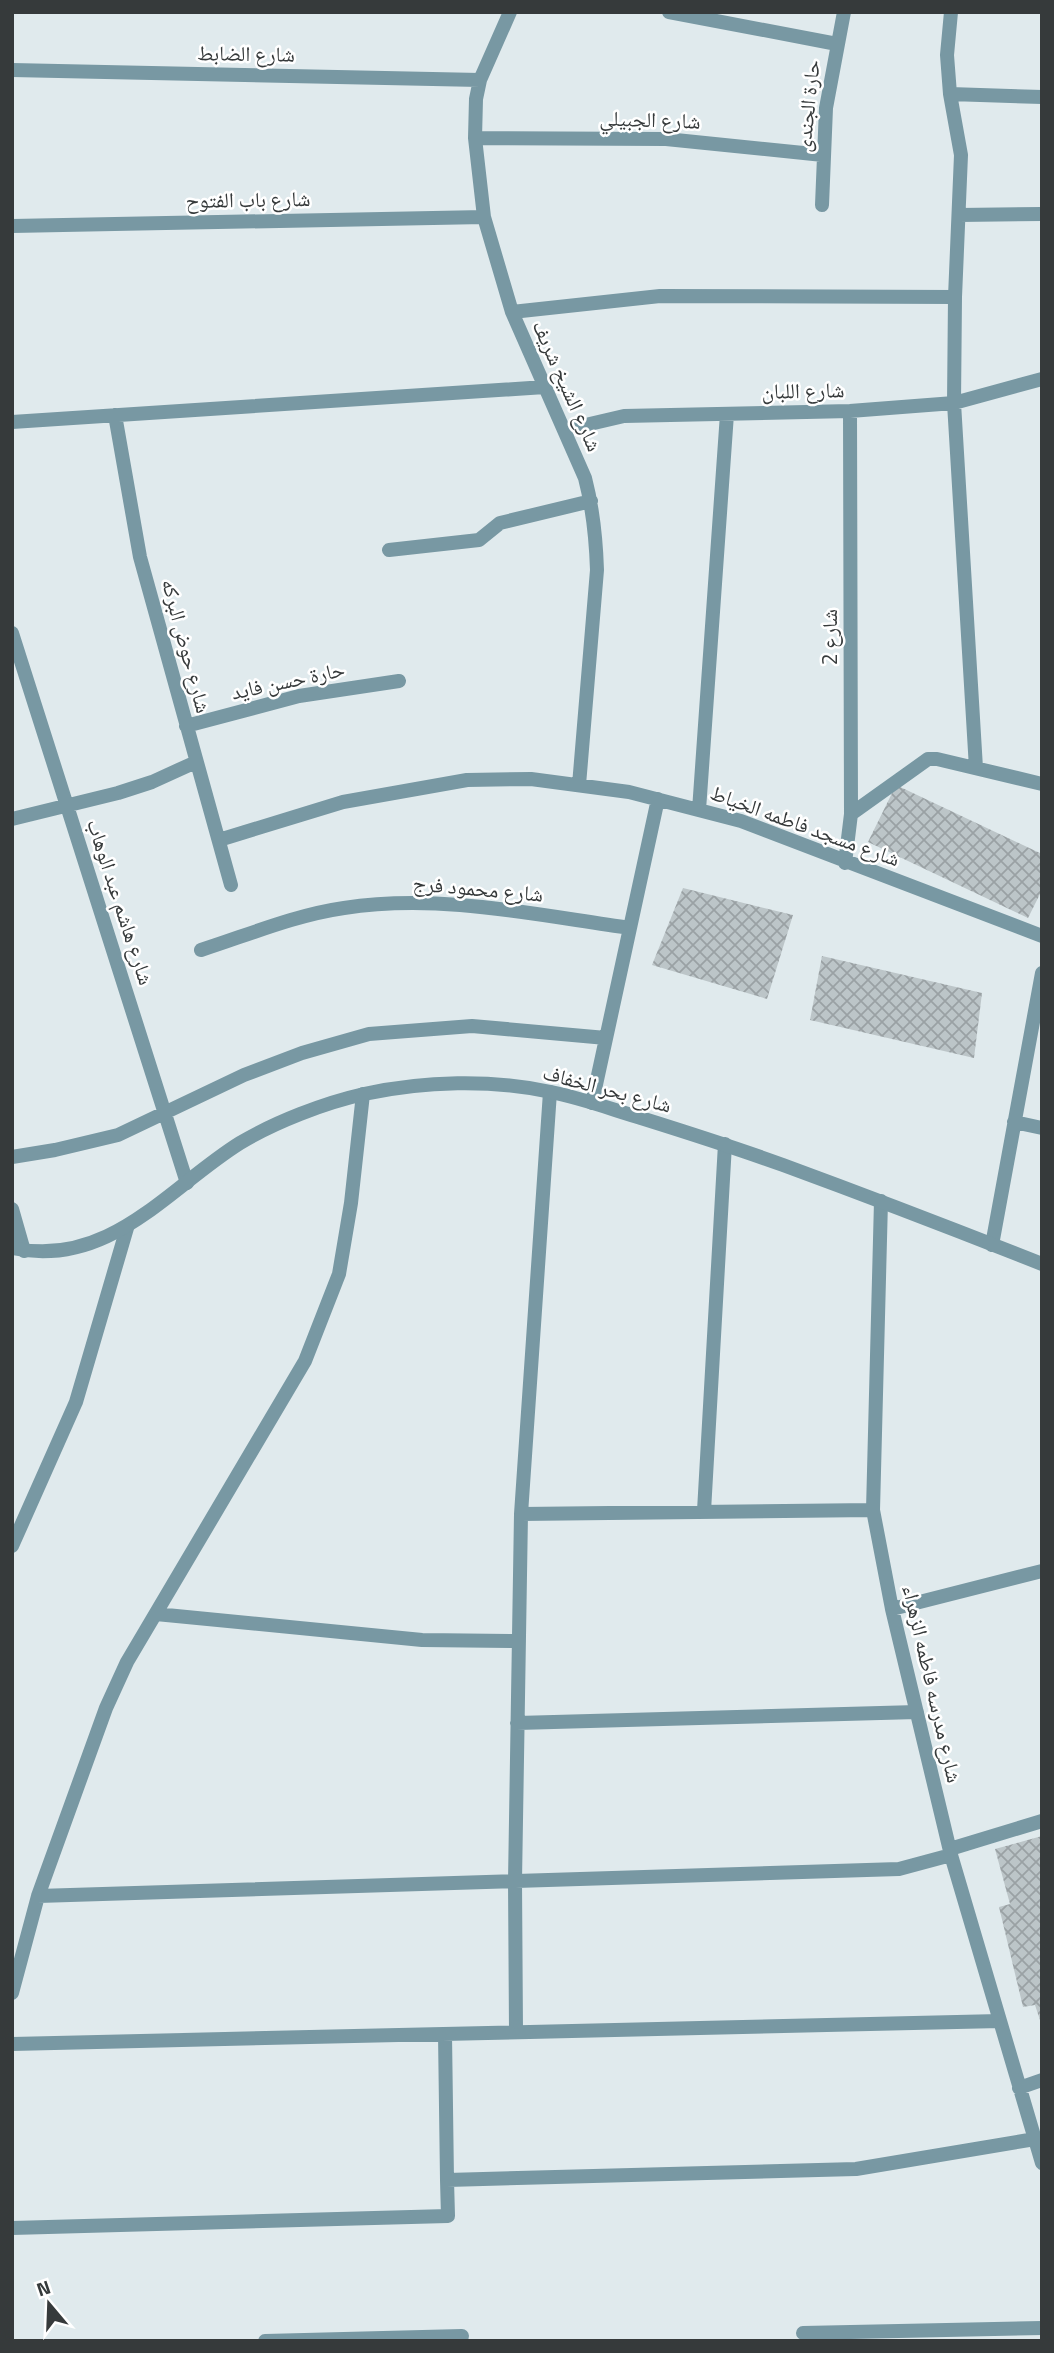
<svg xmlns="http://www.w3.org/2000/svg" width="1054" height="2353" viewBox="0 0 1054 2353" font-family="'Titillium Web','Noto Naskh Arabic',sans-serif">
  <defs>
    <pattern id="building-cross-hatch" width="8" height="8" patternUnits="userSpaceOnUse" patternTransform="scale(1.75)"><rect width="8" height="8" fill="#bcc5c8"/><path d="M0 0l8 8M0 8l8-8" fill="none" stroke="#9aa1a4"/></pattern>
  </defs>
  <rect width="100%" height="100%" fill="#e0eaed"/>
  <path fill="url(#building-cross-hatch)" d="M896,785L1042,854V890L1028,918L868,842Z
    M683,888L793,915L767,999L652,965Z
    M822,956L982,993L974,1058L810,1020Z
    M1042,1836V2023H1041L1035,2005L1023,2007L999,1907L1010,1904L995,1849Z"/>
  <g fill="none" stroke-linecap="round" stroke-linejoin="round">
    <path stroke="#7898a3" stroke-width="14" d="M510,12L480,80L476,99L475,138L484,217L512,312L585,478C593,509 596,538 597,570L579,785
      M669,12L837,44
      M951,12L947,55L950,94L961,155L955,297L954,403L976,768
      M12,70L480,80
      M950,94L1042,97
      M475,138L666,139L823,155
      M822,205L826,108L844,12
      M959,215L1042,214
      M12,226L484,217
      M512,312L660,296L955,297
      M115,415L140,557L231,885
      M12,422L545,387
      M564,430L624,416L850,411L954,403L1042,379
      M389,550L479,540L500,523L591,501
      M12,633L187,1183
      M186,726L299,696L399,681
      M699,810L727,414
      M851,814L928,759H937L1042,784
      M12,819L118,793L152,782L196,762
      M219,840L343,802L467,780L531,779L629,792L741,821L1042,936
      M845,863L851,814L850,411
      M201,950C248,935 295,915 344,908C439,893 536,915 630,928
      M592,1103L658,799
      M1014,1122L1042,1128
      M12,1157L55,1150L118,1135L244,1075L302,1053L369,1034L472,1026L606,1038
      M881,1201L873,1510L892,1609L951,1855L1042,2163
      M12,1209L24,1251
      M992,1245L1042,973
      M704,1511L725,1144
      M521,1514L873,1510
      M12,1546L76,1402L127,1228
      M892,1609L1042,1571
      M156,1614L422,1640L519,1641
      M517,1723L917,1712
      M950,1849L1042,1821
      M38,1896L899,1869L951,1855
      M12,1993L38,1896L106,1708L127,1662L305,1361L339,1274L351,1203L363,1094
      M516,2032L515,1881L521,1514L550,1092
      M445,2034L447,2180L856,2169L1035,2139
      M12,2044L1000,2021
      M1019,2088L1042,2080
      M12,2228L448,2216L447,2180
      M803,2333L1042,2328
      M265,2341L462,2336"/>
    <path stroke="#7898a3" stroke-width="14" d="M12,1248C109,1269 168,1188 240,1143C275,1122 324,1103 364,1094C424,1081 491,1079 551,1092C581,1098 611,1109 641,1118C689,1133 736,1148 783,1165C870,1197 956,1230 1042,1264"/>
  </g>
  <g text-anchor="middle" stroke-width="5" stroke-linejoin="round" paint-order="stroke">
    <g font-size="21" fill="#363a3b" stroke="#fff">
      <text transform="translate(246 54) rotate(1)" y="7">شارع الضابط</text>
      <text transform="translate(808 106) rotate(-84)" y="7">حارة الجندى</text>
      <text transform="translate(650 120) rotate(2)" y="7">شارع الجبيلي</text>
      <text transform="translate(248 200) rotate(-1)" y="7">شارع باب الفتوح</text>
      <text transform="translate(567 386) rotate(66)" y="7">شارع الشيخ شريف</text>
      <text transform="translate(803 391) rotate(-1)" y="7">شارع اللبان</text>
      <text transform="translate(830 637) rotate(-90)" y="7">شارع 2</text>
      <text transform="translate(186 646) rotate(75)" y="7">شارع حوض البركه</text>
      <text transform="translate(288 681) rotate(-12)" y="7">حارة حسن فايد</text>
      <text transform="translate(805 826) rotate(20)" y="7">شارع مسجد فاطمه الخياط</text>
      <text transform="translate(478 889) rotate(5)" y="7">شارع محمود فرج</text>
      <text transform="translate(120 902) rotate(72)" y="7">شارع هاشم عبد الوهاب</text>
      <text transform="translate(607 1089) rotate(15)" y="7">شارع بحر الخفاف</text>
      <text transform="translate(932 1684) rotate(77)" y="7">شارع مدرسه فاطمه الزهراء</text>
    </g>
  </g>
  <rect width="1054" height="2353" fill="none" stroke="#363a3b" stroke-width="28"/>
  <g transform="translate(49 2304) rotate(341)" stroke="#ffffff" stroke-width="5" paint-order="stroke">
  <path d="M0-5L12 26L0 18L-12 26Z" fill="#363a3b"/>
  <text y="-10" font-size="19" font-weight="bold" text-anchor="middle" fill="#363a3b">N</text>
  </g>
</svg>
